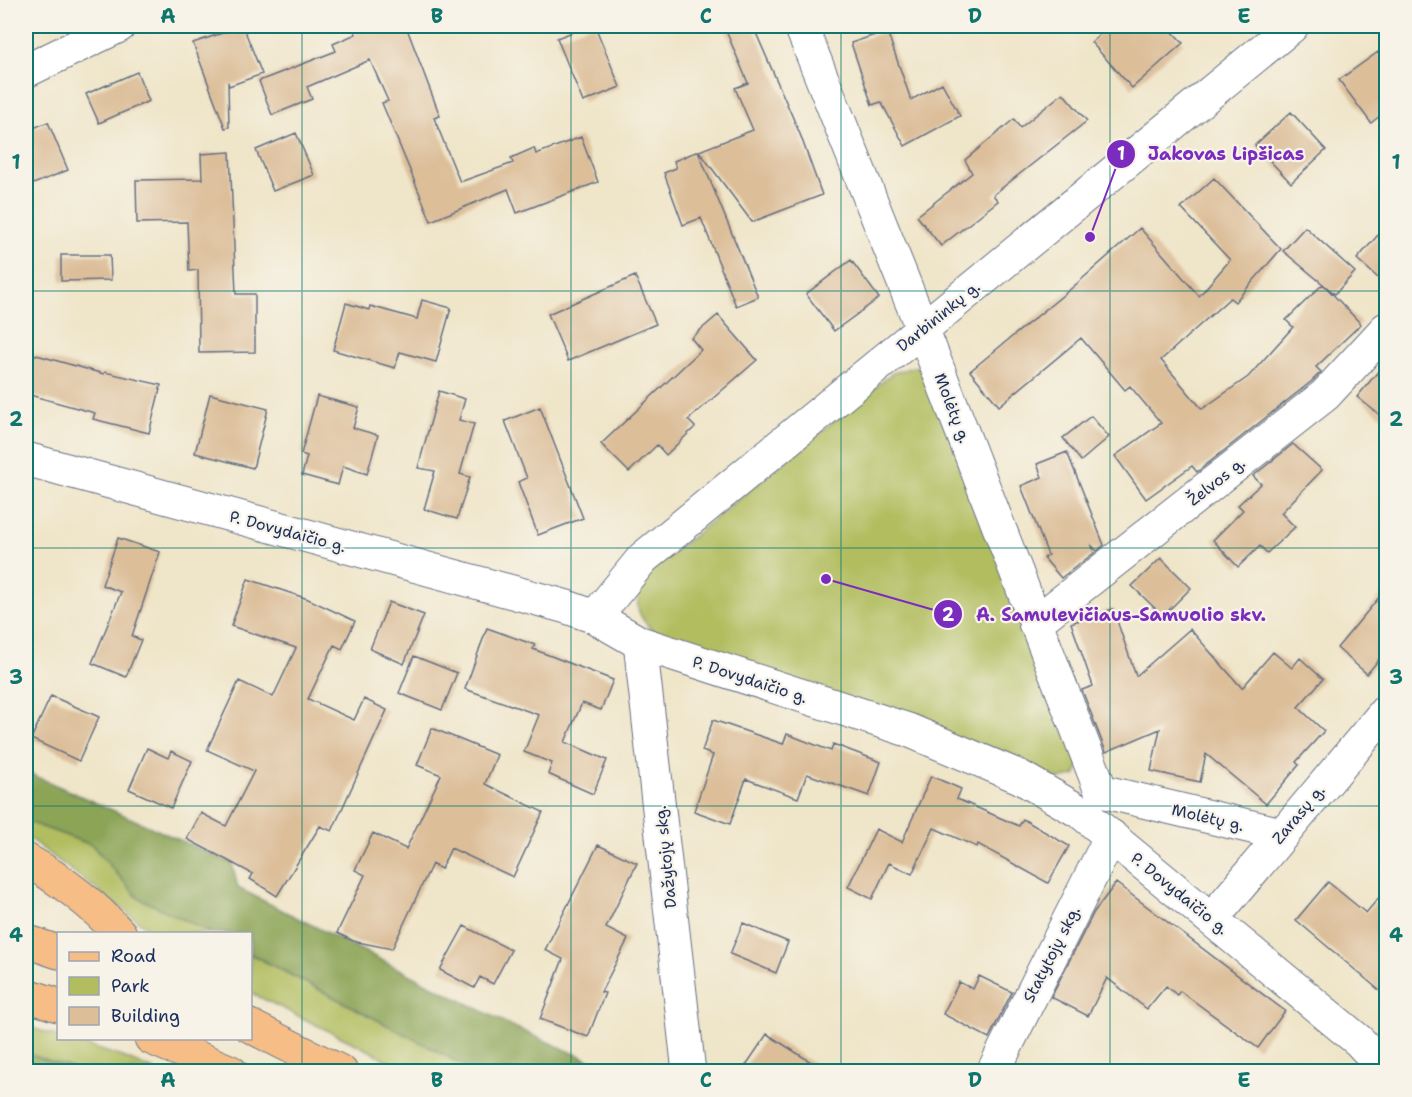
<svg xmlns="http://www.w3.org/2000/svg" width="1412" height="1097" viewBox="0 0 1412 1097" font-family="'Shantell Sans',sans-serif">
  <rect width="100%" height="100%" fill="#f7f3e8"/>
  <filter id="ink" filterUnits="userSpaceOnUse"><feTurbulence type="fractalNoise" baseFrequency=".0167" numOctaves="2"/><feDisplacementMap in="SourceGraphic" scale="12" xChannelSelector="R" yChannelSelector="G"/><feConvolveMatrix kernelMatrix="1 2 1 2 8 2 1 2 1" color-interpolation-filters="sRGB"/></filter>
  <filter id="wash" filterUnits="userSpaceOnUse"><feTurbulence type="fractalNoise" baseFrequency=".008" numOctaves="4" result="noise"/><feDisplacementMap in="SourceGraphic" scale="24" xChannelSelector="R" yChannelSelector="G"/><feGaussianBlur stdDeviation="1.35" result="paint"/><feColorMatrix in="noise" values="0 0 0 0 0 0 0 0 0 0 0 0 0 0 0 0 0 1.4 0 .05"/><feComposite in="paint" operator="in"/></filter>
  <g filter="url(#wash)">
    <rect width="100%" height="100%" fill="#efe5c9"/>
    <path fill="#b1bd5f" stroke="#66765e" stroke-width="1.5" d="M917,366L929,383L1080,761L1076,775L1059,779L880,710L666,641C635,619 628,602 652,570L893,373Z
      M26,821L92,845L138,898L212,933H154L26,836Z
      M250,954L445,1055L472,1071H406L370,1051L251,993Z
      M26,1026L125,1058L156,1071H80L26,1053Z"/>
    <path fill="#8ca456" stroke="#546a5a" stroke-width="1.5" d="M26,772L232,863L238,888L514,1027L614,1071H472L445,1055L251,954L250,934L212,933L138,898L92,845L26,821Z
      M26,1053L80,1071H26Z"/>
    <g id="blocks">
      <path fill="#dcbe99" d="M243,26L262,74L229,86L228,82L229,127L225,128L193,43Z
        M352,26H406L440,116L434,118L460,182L513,163L511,158L534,148L536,154L581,137L598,182L517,213L508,189L431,221L382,103L388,101L370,60L307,87L312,99L272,115L259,81L336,51L333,44L356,34Z
        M588,26H595L620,87L583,102L557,38Z
        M724,26H753L800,134L822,195L752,222L699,151L753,130L735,88L748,83Z
        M1110,26H1167L1183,43L1132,88L1091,42Z
        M887,31L911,100L942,83L960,116L905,146L881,102L872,105L851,43Z
        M1378,52L1386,64V111L1371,123L1339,80Z
        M137,72L149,101L99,123L86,94Z
        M1063,93L1087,121L993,195L998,201L941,246L917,216L972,173L965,160L1014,119L1020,128Z
        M1291,112L1326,150L1291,183L1255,145Z
        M48,122L68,170L26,187V131Z
        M296,133L314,175L273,191L256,150Z
        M698,151L758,297L736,306L701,218L683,225L664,173L676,168L674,161Z
        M230,152L236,294H255V352L199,353L198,270L189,271L187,222L137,223L136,180L202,179L201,154Z
        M1214,178L1281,249L1235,302L1230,298L1161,360L1202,409L1248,377L1293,327L1286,320L1323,284L1361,324L1316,367L1321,372L1312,381L1197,472L1192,466L1146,499L1115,456L1161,423L1130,386L1125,390L1081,338L999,406L970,371L1073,287L1140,228L1199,296L1230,260L1181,208Z
        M1386,226V285L1357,259Z
        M1305,227L1355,272L1335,294L1283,251Z
        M61,255H110L111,280L61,281Z
        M851,260L879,298L834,331L806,294Z
        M635,276L656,324L568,361L548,314Z
        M422,300L451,308L436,362L400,352L395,368L333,350L346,303L369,310L370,306L417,319Z
        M718,315L757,360L688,420L695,427L666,455L657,445L629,472L601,444L701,350L691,338Z
        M26,352L104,374L105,372L161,385L149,433L93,419L95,413L26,394Z
        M1386,362V420L1357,397Z
        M439,391L465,399L459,420L474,424L460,474L470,477L457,519L424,509L435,471L418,468Z
        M210,394L268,409L253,468L195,453Z
        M317,396L359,407L353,428L378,435L367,474L343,466L338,485L302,475L307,456L301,454Z
        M540,407L583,518L538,535L518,482L527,478L505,421Z
        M1091,416L1109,437L1081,461L1063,438Z
        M1293,444L1322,470L1281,513L1295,527L1267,553L1260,546L1238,567L1213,540L1243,510L1238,505L1261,484L1253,476Z
        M1067,452L1104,545L1097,551L1092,546L1094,553L1061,578L1044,558L1048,555L1021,486L1042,477L1037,464Z
        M118,538L160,552L132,636L141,640L126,677L92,663L121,592L102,585Z
        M1161,558L1191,588L1163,616L1132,586Z
        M248,579L308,599L355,621L342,649L334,645L308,699L354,720L364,699L387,710L332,831L320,826L277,896L250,879L253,874L187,839L201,813L226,826L254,771L207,750L239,681L273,697L296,648L231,626Z
        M1386,589V651L1367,674L1337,648Z
        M389,602L424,615L404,664L370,649Z
        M1113,609L1136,676L1190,629L1242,688L1273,652L1292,668L1300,658L1323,679L1298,707L1324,731L1296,762L1299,765L1266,804L1206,754L1200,782L1151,771L1160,729L1106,752L1082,690L1093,686L1071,623Z
        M487,628L535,645L533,649L613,680L601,710L582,703L565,742L607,760L593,794L548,774L552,763L524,752L539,715L465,689Z
        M414,656L457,673L442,710L399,693Z
        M51,696L99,717L79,761L31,739Z
        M713,720L783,744L787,734L831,751L833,744L881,762L869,796L807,774L798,798L746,779L730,824L694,811L713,755L702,751Z
        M432,728L497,755L485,784L543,812L513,877L451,848L441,869L432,864L392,949L353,941L337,933L365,875L355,870L373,833L406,849L441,775L417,765Z
        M147,748L168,758L171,751L192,761L171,808L129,789Z
        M931,776L961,789L957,799L1019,826L1023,819L1069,846L1048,883L978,844L977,847L934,828L912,874L889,863L872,899L848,887L876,829L902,842Z
        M598,845L637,863L606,928L628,939L601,992L605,993L588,1037L540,1019L563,959L545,950Z
        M1328,882L1366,913L1386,889V996L1296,920Z
        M1116,883L1285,1011L1258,1048L1180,991L1177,995L1166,986L1147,1009L1107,978L1088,1016L1051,997L1094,912Z
        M743,923L788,942L776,973L730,954Z
        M464,926L511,950L493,984L480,977L474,988L440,970Z
        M979,976L1012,992L989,1038L943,1014L959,982L973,989Z
        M767,1034L825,1071H742Z"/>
    </g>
  </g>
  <g filter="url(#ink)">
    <use href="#blocks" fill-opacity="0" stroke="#656f83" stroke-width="1.5"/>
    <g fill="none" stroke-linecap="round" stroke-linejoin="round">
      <g stroke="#656f83" stroke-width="35">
        <path id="minor" d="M801,26L922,328L1101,791
          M26,71L119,26
          M26,459L567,607L595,617L640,643L908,730L1020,777L1082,813L1359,1041L1386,1070
          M595,617L643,558L1292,26
          M1035,623L1325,395L1386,329
          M640,643L689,1072
          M1101,791L1281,834
          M1212,919L1386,711
          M993,1072L1111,836"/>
      </g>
      <g stroke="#656f83" stroke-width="35">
        <path id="major" d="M26,860C60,879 94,905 120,934
          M26,941L58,952
          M26,995L58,1005
          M250,1026L341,1072
          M151,1038L231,1072"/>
      </g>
      <use href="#minor" stroke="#fff" stroke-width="33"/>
      <use href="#major" stroke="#f6be86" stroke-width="33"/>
    </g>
  </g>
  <path fill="none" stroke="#0f766e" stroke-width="1.5" stroke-opacity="0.55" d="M302,26V1072M571,26V1072M841,26V1072M1110,26V1072M26,291H1386M26,548H1386M26,806H1386"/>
  <g text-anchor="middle" stroke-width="4.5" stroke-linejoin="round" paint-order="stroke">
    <g font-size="16" fill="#1b2f5e" stroke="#f7f3e8">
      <text transform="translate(938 316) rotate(-39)" y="6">Darbininkų g.</text>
      <text transform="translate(953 408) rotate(69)" y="6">Molėtų g.</text>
      <text transform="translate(1216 481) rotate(-38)" y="6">Želvos g.</text>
      <text transform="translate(288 531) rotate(15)" y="6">P. Dovydaičio g.</text>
      <text transform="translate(750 679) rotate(18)" y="6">P. Dovydaičio g.</text>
      <text transform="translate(1298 814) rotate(-50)" y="6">Zarasų g.</text>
      <text transform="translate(1208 817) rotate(13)" y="6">Molėtų g.</text>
      <text transform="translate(665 857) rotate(-96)" y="6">Dažytojų skg.</text>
      <text transform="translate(1180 893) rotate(39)" y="6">P. Dovydaičio g.</text>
      <text transform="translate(1051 954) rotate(-63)" y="6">Statytojų skg.</text>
    </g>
  </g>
  <path fill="none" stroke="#7b2cbf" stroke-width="2" d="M1090 237L1121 154M826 579L948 614"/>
  <g fill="#7b2cbf" stroke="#f7f3e8" stroke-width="2">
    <circle cx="1090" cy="237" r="6"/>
    <circle cx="826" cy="579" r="6"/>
    <circle cx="1121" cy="154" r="15"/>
    <circle cx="948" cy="614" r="15"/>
  </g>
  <g font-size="18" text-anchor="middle" font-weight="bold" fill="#fff">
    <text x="1121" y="160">1</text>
    <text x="948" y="621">2</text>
  </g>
  <g font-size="18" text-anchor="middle" font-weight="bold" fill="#7b2cbf" stroke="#f7f3e8" stroke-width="4.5" stroke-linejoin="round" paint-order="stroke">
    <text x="1226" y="160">Jakovas Lipšicas</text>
    <text x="1121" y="621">A. Samulevičiaus-Samuolio skv.</text>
  </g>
  <rect width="1412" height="1097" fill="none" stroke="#f7f3e8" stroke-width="66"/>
  <rect x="57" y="932" width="195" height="108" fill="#f7f3e8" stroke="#9fa5b1" stroke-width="1.5"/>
  <rect x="69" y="952" width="30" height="9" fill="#f6be86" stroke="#9fa5b1" stroke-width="1.5"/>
  <text x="111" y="962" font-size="18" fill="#1b2f5e">Road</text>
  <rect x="69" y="977" width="30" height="18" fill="#b1bd5f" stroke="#9fa5b1" stroke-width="1.5"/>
  <text x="111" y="992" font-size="18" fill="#1b2f5e">Park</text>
  <rect x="69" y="1007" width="30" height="18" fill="#dcbe99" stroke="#9fa5b1" stroke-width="1.5"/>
  <text x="111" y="1022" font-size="18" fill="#1b2f5e">Building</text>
  <rect x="33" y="33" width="1346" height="1031" fill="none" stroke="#0f766e" stroke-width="2"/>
  <g font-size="20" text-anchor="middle" font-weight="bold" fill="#0f766e">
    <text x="168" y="23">A</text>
    <text x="437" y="23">B</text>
    <text x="706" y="23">C</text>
    <text x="975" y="23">D</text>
    <text x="1244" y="23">E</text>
    <text x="16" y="169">1</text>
    <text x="1396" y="169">1</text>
    <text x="16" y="426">2</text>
    <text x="1396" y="426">2</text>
    <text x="16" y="684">3</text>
    <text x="1396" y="684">3</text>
    <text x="16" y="942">4</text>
    <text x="1396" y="942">4</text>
    <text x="168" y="1087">A</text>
    <text x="437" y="1087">B</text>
    <text x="706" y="1087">C</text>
    <text x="975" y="1087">D</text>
    <text x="1244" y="1087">E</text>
  </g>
</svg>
